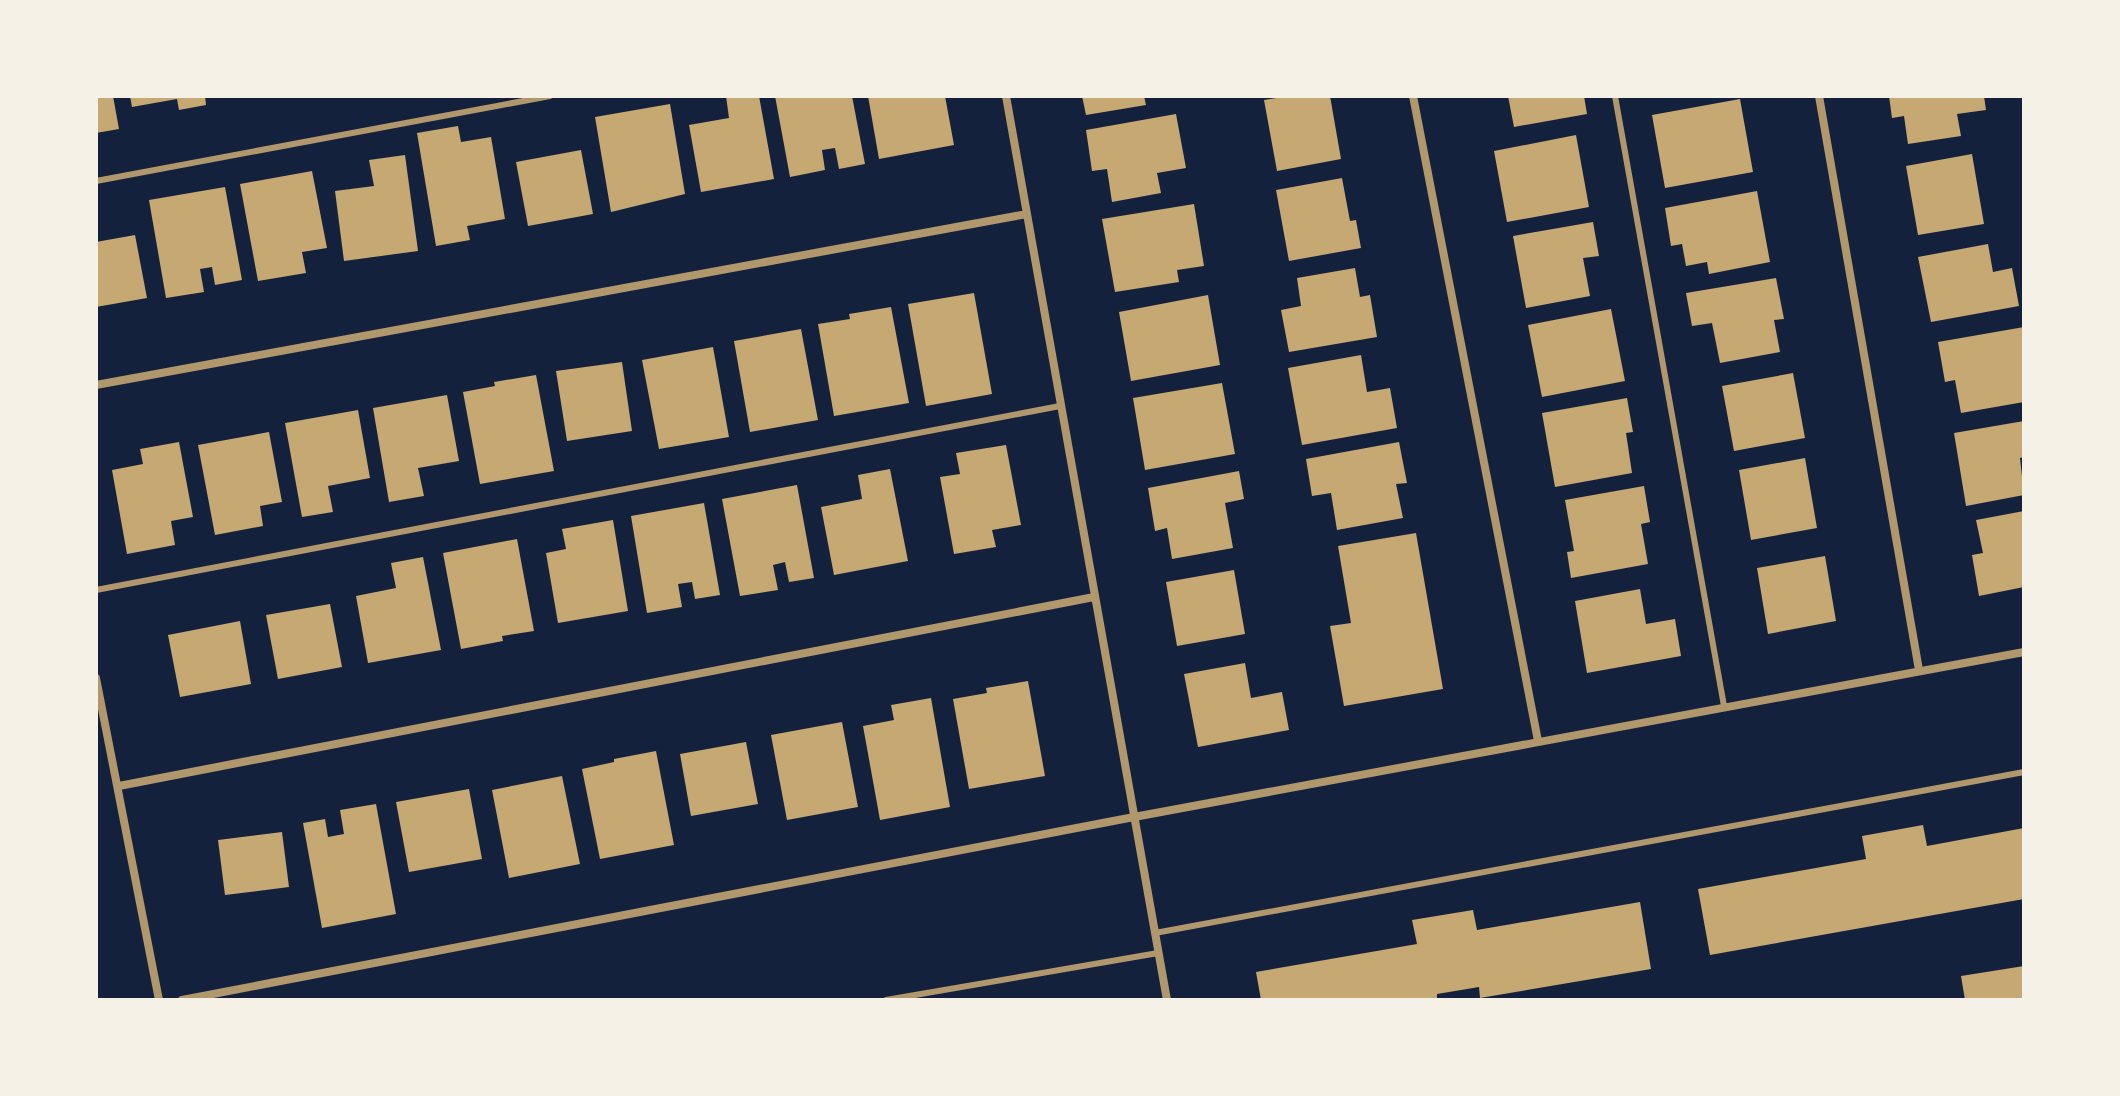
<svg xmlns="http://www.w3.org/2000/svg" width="2120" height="1096" viewBox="0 0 2120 1096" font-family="'Roboto Serif',serif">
  <rect width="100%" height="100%" fill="#14213d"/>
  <path fill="#c6a872" d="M96,96H113L119,129L96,133Z
    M130,96H205L206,105L179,110L177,99L132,107Z
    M726,96H759L774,179L701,192L689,125L729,118Z
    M775,96H852L865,164L839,169L835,148L822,150L825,170L790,177Z
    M868,96H945L954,145L879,159Z
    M1082,96H1144L1146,105L1086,115Z
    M1289,96H1330L1341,159L1277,171L1264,100Z
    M1508,96H1584L1587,114L1514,127Z
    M1889,96H1984L1986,110L1957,114L1961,136L1908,144L1904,116L1892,118Z
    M1740,99L1753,172L1665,188L1652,115Z
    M670,104L685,194L611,212L595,117Z
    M1176,114L1186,168L1157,173L1161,193L1112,202L1107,169L1092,171L1086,130Z
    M458,126L461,142L491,137L505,219L467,226L470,240L436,246L417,133Z
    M1576,135L1589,207L1507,222L1494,151Z
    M581,150L593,214L528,226L516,162Z
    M1972,154L1984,224L1918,235L1906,166Z
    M405,155L418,251L344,261L335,191L374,186L369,160Z
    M312,171L327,248L302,252L306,273L258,281L240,184Z
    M1342,178L1350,221L1356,220L1361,248L1289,261L1276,190Z
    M225,187L242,280L215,285L212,267L200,269L204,292L166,298L149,200Z
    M1757,191L1770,262L1709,274L1707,262L1686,266L1682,244L1671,246L1665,208Z
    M1194,204L1204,266L1177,270L1179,282L1115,292L1102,219Z
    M1593,222L1599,256L1583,258L1590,296L1526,308L1513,236Z
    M135,235L147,298L96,307V242Z
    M1988,244L1993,272L2012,268L2019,306L1931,322L1918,257Z
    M1355,268L1360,297L1370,295L1377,337L1289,352L1281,310L1301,306L1297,278Z
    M1776,278L1784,319L1774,320L1780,352L1720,363L1712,323L1692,326L1686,293Z
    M974,293L992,394L926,406L908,304Z
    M1208,295L1220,365L1131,381L1119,312Z
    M891,307L909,403L834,416L818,324L850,319L849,314Z
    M1611,309L1625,381L1542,397L1528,325Z
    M2024,327V402L1961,413L1955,380L1945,382L1938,342Z
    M801,329L818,420L750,432L734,341Z
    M713,347L729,437L659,449L642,360Z
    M1361,355L1367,392L1390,388L1397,428L1302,445L1288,368Z
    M622,362L632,431L567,441L556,371Z
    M1793,373L1805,438L1734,451L1722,386Z
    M536,375L554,471L480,484L463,392L495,386L494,382Z
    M1222,383L1235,454L1145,470L1133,398Z
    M447,395L459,461L418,468L424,496L389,502L373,408Z
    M1627,398L1633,432L1626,433L1632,473L1555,487L1542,413Z
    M358,410L370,478L328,486L333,512L302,517L285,423Z
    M2024,421V457L2020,458L2024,495L1966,506L1954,433Z
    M269,432L282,502L260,506L263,526L215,535L198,445Z
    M179,442L193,517L171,521L175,545L127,554L112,470L143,464L140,449Z
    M1399,442L1407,483L1396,484L1403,518L1337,530L1331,493L1312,496L1306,459Z
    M1006,445L1021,525L992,530L996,547L954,554L940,477L960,474L956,453Z
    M1805,458L1817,528L1751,540L1739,470Z
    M890,469L908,561L834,575L821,507L862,499L858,475Z
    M1239,471L1244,499L1225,503L1233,548L1172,559L1167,528L1155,531L1148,488Z
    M797,485L814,578L789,582L785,562L773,565L778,590L740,596L722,499Z
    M1644,486L1650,522L1641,524L1648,564L1571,578L1567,552L1574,551L1565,500Z
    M704,503L720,595L695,599L692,582L678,584L682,607L647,613L631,516Z
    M2024,511V587L1979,596L1972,555L1983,553L1976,520Z
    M613,520L628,611L558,623L546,553L566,549L562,529Z
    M1416,533L1443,689L1344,706L1330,626L1351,623L1338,546Z
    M517,539L534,631L502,636L503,641L461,649L443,553Z
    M1825,556L1836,621L1768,634L1757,568Z
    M423,557L441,650L368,663L356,596L396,588L391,563Z
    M1234,570L1245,634L1177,646L1166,582Z
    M1640,589L1646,624L1675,619L1681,656L1587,673L1575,601Z
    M330,604L342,667L278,679L266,615Z
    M240,621L251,684L180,697L168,635Z
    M1245,663L1251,698L1282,692L1289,730L1198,747L1184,674Z
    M1028,681L1045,776L969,789L953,699L987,693L986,688Z
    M931,698L950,807L880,820L863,726L894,720L891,705Z
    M842,722L858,807L787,820L771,735Z
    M746,742L758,804L691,816L680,754Z
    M656,751L674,845L600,859L582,769L614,762V759Z
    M562,776L580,864L509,878L492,790Z
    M469,789L482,859L409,872L396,802Z
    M376,804L396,914L322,928L303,823L325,819L328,837L344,834L340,810Z
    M1923,825L1927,846L2024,828V899L1710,955L1698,889L1866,859L1862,836Z
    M282,832L289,887L225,895L218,840Z
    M1640,902L1651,969L1480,998L1479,987L1437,994V1000H1261L1256,972L1417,944L1412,920L1473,910L1477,930Z
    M2024,966V1000H1965L1961,976Z"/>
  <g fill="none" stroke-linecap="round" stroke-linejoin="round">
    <path stroke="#b1986c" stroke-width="6" d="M1615,96L1724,706
      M96,181L550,96
      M96,590L1060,406
      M1155,933L2024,772
      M886,1000L1158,953"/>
    <path stroke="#b1986c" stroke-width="8" d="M1006,96L1167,1000
      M1413,96L1538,741
      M1819,96L1919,670
      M96,385L1027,214
      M96,678L159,1000
      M119,786L1094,597
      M182,1000L1134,817L2024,652"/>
  </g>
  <rect width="2120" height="1096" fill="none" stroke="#f6f1e7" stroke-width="196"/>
</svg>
